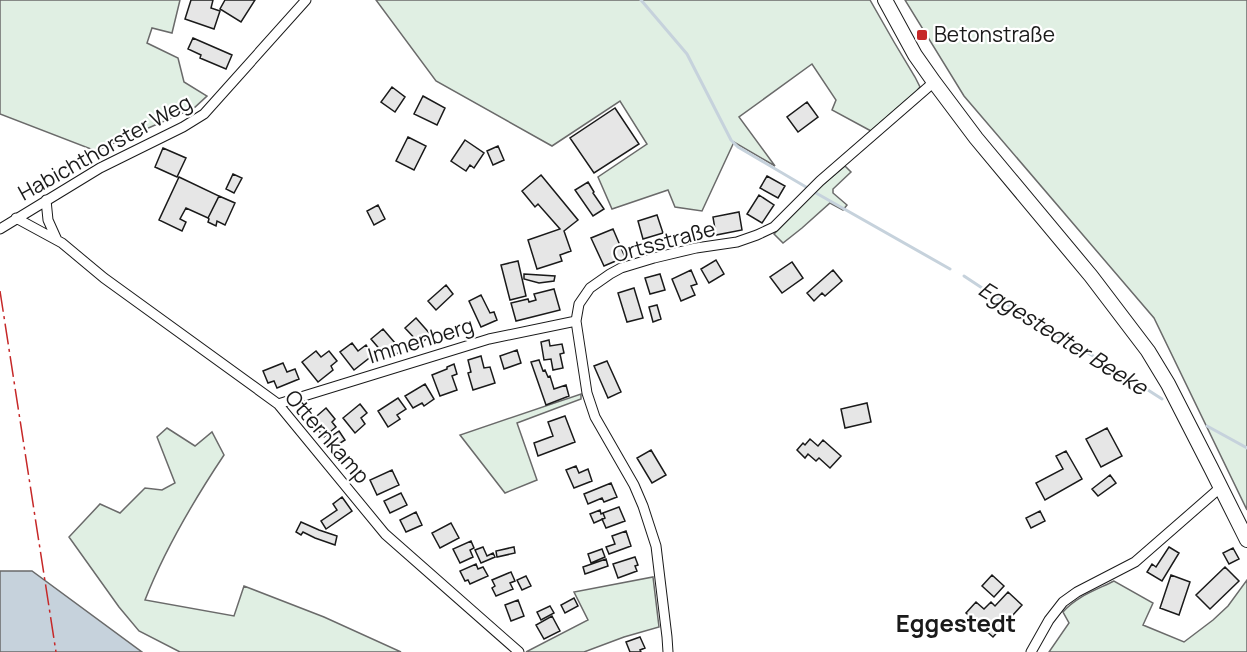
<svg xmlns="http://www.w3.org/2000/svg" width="1247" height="652" viewBox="0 0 1247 652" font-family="Manrope,sans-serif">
  <rect width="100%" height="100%" fill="#fff"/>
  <path fill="#e0efe3" stroke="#6a6a6a" stroke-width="1.5" d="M0,0H180L172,33L152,28L147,43L178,58L184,82L207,96L194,108L96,151L0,114Z
    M376,0H870L894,42L915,77L920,87L915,93L871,131L832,110L836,100L812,64L739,117L775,166L734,142L702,211L675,207L668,190L612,209L598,177L647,144L620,101L552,146L436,81Z
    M905,0H1247V510L1154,318L964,96Z
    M845,166L851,172L833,189V193L847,205L843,210L830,203L802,228L783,243L774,234L819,188Z
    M581,394V399L517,423L537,480L505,493L460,435Z
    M167,428L195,446L212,432L224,455C194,500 165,549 145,600L234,616L244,586L324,617L401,652H180L139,631L119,607L69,537L100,504L120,513L145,488L162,490L175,483L157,437Z
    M653,577L659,627L624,637L584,652H526L588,620L574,592Z
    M1247,580V652H1049L1069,623L1063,612C1077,596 1096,590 1114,581L1153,603L1143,625L1184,642L1213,620L1228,606Z"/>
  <path fill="#c6d2dc" stroke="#6a6a6a" stroke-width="1.5" d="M0,571H32L142,652H0Z"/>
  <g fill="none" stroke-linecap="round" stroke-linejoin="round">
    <path stroke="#c6d2dc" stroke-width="3" d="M641,0L687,54L731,140L738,147L806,187
      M816,193L950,269
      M964,276L1023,315L1112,367L1162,399
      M1207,426L1247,448"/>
  </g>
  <path fill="#e6e6e6" stroke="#1a1a1a" stroke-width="1.5" d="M191,0H213L211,8L220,11L214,29L185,19Z
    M225,0H255L241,22L220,9Z
    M193,38L232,55L226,69L200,58L201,55L188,49Z
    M392,87L405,97L395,112L381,102Z
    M423,96L445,108L437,125L414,114Z
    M807,102L818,117L798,132L787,117Z
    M615,108L639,144L594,173L570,138Z
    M408,137L426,146L414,170L396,161Z
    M465,140L484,153L474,168L470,165L466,171L451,161Z
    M498,146L504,160L493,165L487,151Z
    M163,148L186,158L177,177L155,167Z
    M233,174L242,178L234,193L226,189Z
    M541,175L578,220L564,231L571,251L560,255L562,261L537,269L528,240L560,229L538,204L535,207L522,191Z
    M767,176L785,186L778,198L760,188Z
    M179,177L219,196L208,218L186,208L180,219L186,222L182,231L159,220Z
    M588,182L594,192L593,193L604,209L593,216L575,190Z
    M759,195L774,205L762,223L747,214Z
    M219,196L235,203L225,225L217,221L216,226L208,222L209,219L208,218Z
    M378,205L385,219L374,225L367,211Z
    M739,212L742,230L716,235L713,217Z
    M657,215L663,233L643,239L638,221Z
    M613,229L625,257L604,266L591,238Z
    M716,260L724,274L709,283L701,269Z
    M518,261L526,296L510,300L501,265Z
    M792,262L803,278L782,293L770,277Z
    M691,270L697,284L691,286L695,295L681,301L672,279Z
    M833,270L842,281L825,296L822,293L814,301L807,293Z
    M524,274L555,276L554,281L539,283L524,279Z
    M660,274L665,290L650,294L645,278Z
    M446,285L453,294L436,310L428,301Z
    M634,288L643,318L627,322L618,293Z
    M554,289L560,310L516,321L511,303L528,299L529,302L536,300L534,294Z
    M481,295L490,313L494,312L497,320L481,327L469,301Z
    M657,305L661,319L653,322L649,307Z
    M416,318L431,335L420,344L405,328Z
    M383,329L401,350L393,357L386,349L382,352L371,339Z
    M549,340L550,346L562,344L564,353L560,354L563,368L553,370L551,359L544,360L541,342Z
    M352,343L358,351L366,345L373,355L354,370L340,352Z
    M517,350L521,363L504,369L500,356Z
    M316,351L321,357L329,351L337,361L331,366L333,370L318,382L302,362Z
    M481,356L484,368L490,367L495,383L473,390L468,373L471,372L468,360Z
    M539,360L543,371L545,370L548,377L550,376L554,389L566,385L569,396L546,405L531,362Z
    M607,361L621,392L608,398L594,366Z
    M283,363L287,372L295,369L299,379L277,388L274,381L268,383L263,371Z
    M454,364L457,374L452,376L457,390L440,396L432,375L447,369V367Z
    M425,384L434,399L424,406L422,403L413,408L405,396Z
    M398,398L406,409L397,415L400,419L388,427L378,411Z
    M867,403L871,422L845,428L841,409Z
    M360,404L367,413L361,418L365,424L355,433L343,418Z
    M326,408L335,419L332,422L336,427L324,437L311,421Z
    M565,416L575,442L538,456L534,443L553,436L548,422Z
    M1107,428L1122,456L1101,467L1086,439Z
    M339,431L345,440L334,447L329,438Z
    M810,439L818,446L823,440L841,456L830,468L819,458L816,461L808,454L805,458L797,450L803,443L805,445Z
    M651,450L666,475L652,483L637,458Z
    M1066,451L1082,479L1045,500L1036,483L1063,469L1056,456Z
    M576,466L579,473L588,469L592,481L574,488L566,470Z
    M392,470L399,485L377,495L370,480Z
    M1110,475L1116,483L1098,496L1092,489Z
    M611,483L617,497L604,502L602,498L588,504L584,494Z
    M401,493L407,505L390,513L384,501Z
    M342,497L352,511L326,529L321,521L337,510L333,504Z
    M619,507L625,521L606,528L602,519L605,518L603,513Z
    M600,510L601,514L603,513L605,518L594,523L590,514Z
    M1040,511L1045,521L1031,528L1026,518Z
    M416,512L422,525L406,532L400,520Z
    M301,522L319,530L337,536L335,545L315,538L303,532L301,535L296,532Z
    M451,523L459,538L440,548L432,533Z
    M626,531L631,546L609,554L606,547L615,544L612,536Z
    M471,541L474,548L470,550L473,557L460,563L453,549Z
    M483,547L487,556L493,553L495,557L481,563L475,550Z
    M514,547L515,553L497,557L496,551Z
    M1169,547L1179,553L1162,581L1147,572L1152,564L1156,567Z
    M1233,548L1239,559L1229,564L1223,553Z
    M602,549L605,557L591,563L588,554Z
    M635,557L638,565L635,566L637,571L618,578L613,564Z
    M606,559L608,566L585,574L583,567Z
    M476,564L478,569L483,567L488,576L470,584L468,580L465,581L460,571Z
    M1225,567L1239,581L1210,609L1196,595Z
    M511,572L515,581L510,583L513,589L496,596L492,588L495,586L492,580Z
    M992,575L1004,586L994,597L982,586Z
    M1171,575L1190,582L1179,615L1160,608Z
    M526,576L531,586L522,590L517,580Z
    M1008,592L1022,605L993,637L966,613L976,602L984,609L991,602L995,606Z
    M574,598L578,606L565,613L561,605Z
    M518,600L524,616L511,621L505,605Z
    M550,606L554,613L541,620L537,612Z
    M552,616L560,631L544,639L536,625Z
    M640,637L645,648L640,650L641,652H630L626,642Z"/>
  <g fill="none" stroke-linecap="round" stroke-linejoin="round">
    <g stroke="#1a1a1a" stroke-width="11">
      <path id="street" d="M46,200L48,220L57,240
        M16,218L62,243L104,278L278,404L385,534L519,652
        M0,229L100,168L183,127L204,114L306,0
        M278,404L489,339L576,321
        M668,652L667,637L656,546L643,506L634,485L595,417L587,393L576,321L579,304L590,288L610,274L621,268L654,258L696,248L737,242L757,235L774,227L820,181L934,82
        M1031,652L1049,620L1063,602L1077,592L1135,562L1221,487"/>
    </g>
    <g stroke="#1a1a1a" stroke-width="16">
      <path id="secondary" d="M885,0L915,55L934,82L976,138L1091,276L1148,351L1168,384L1211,468L1247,540"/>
    </g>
    <use href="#street" stroke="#fff" stroke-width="9"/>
    <use href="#secondary" stroke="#fff" stroke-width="14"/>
    <path stroke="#c62828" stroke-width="1.5" stroke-dasharray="21 4.5 3 4.5" stroke-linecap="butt" d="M0,291L56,652"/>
  </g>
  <rect fill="#c62828" stroke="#fff" stroke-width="2" x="916" y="29" width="12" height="12" rx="3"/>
  <g text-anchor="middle" stroke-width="4.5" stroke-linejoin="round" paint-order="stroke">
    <g font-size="21" fill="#1a1a1a" stroke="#fff" text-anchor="start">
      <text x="934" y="42">Betonstraße</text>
    </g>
    <g font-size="21" fill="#1a1a1a" stroke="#fff">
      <text transform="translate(105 148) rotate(-29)" y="7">Habichthorster Weg</text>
      <text transform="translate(664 242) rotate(-15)" y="7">Ortsstraße</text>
      <text transform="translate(421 341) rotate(-17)" y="7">Immenberg</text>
      <text transform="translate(327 437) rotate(49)" y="7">Otternkamp</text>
    </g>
    <g font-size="22" font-style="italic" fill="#1a1a1a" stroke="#fff">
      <text transform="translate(1063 338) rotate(32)" y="8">Eggestedter Beeke</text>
    </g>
    <g font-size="24" font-weight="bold" fill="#1a1a1a" stroke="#fff">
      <text x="956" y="632">Eggestedt</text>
    </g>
  </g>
</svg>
